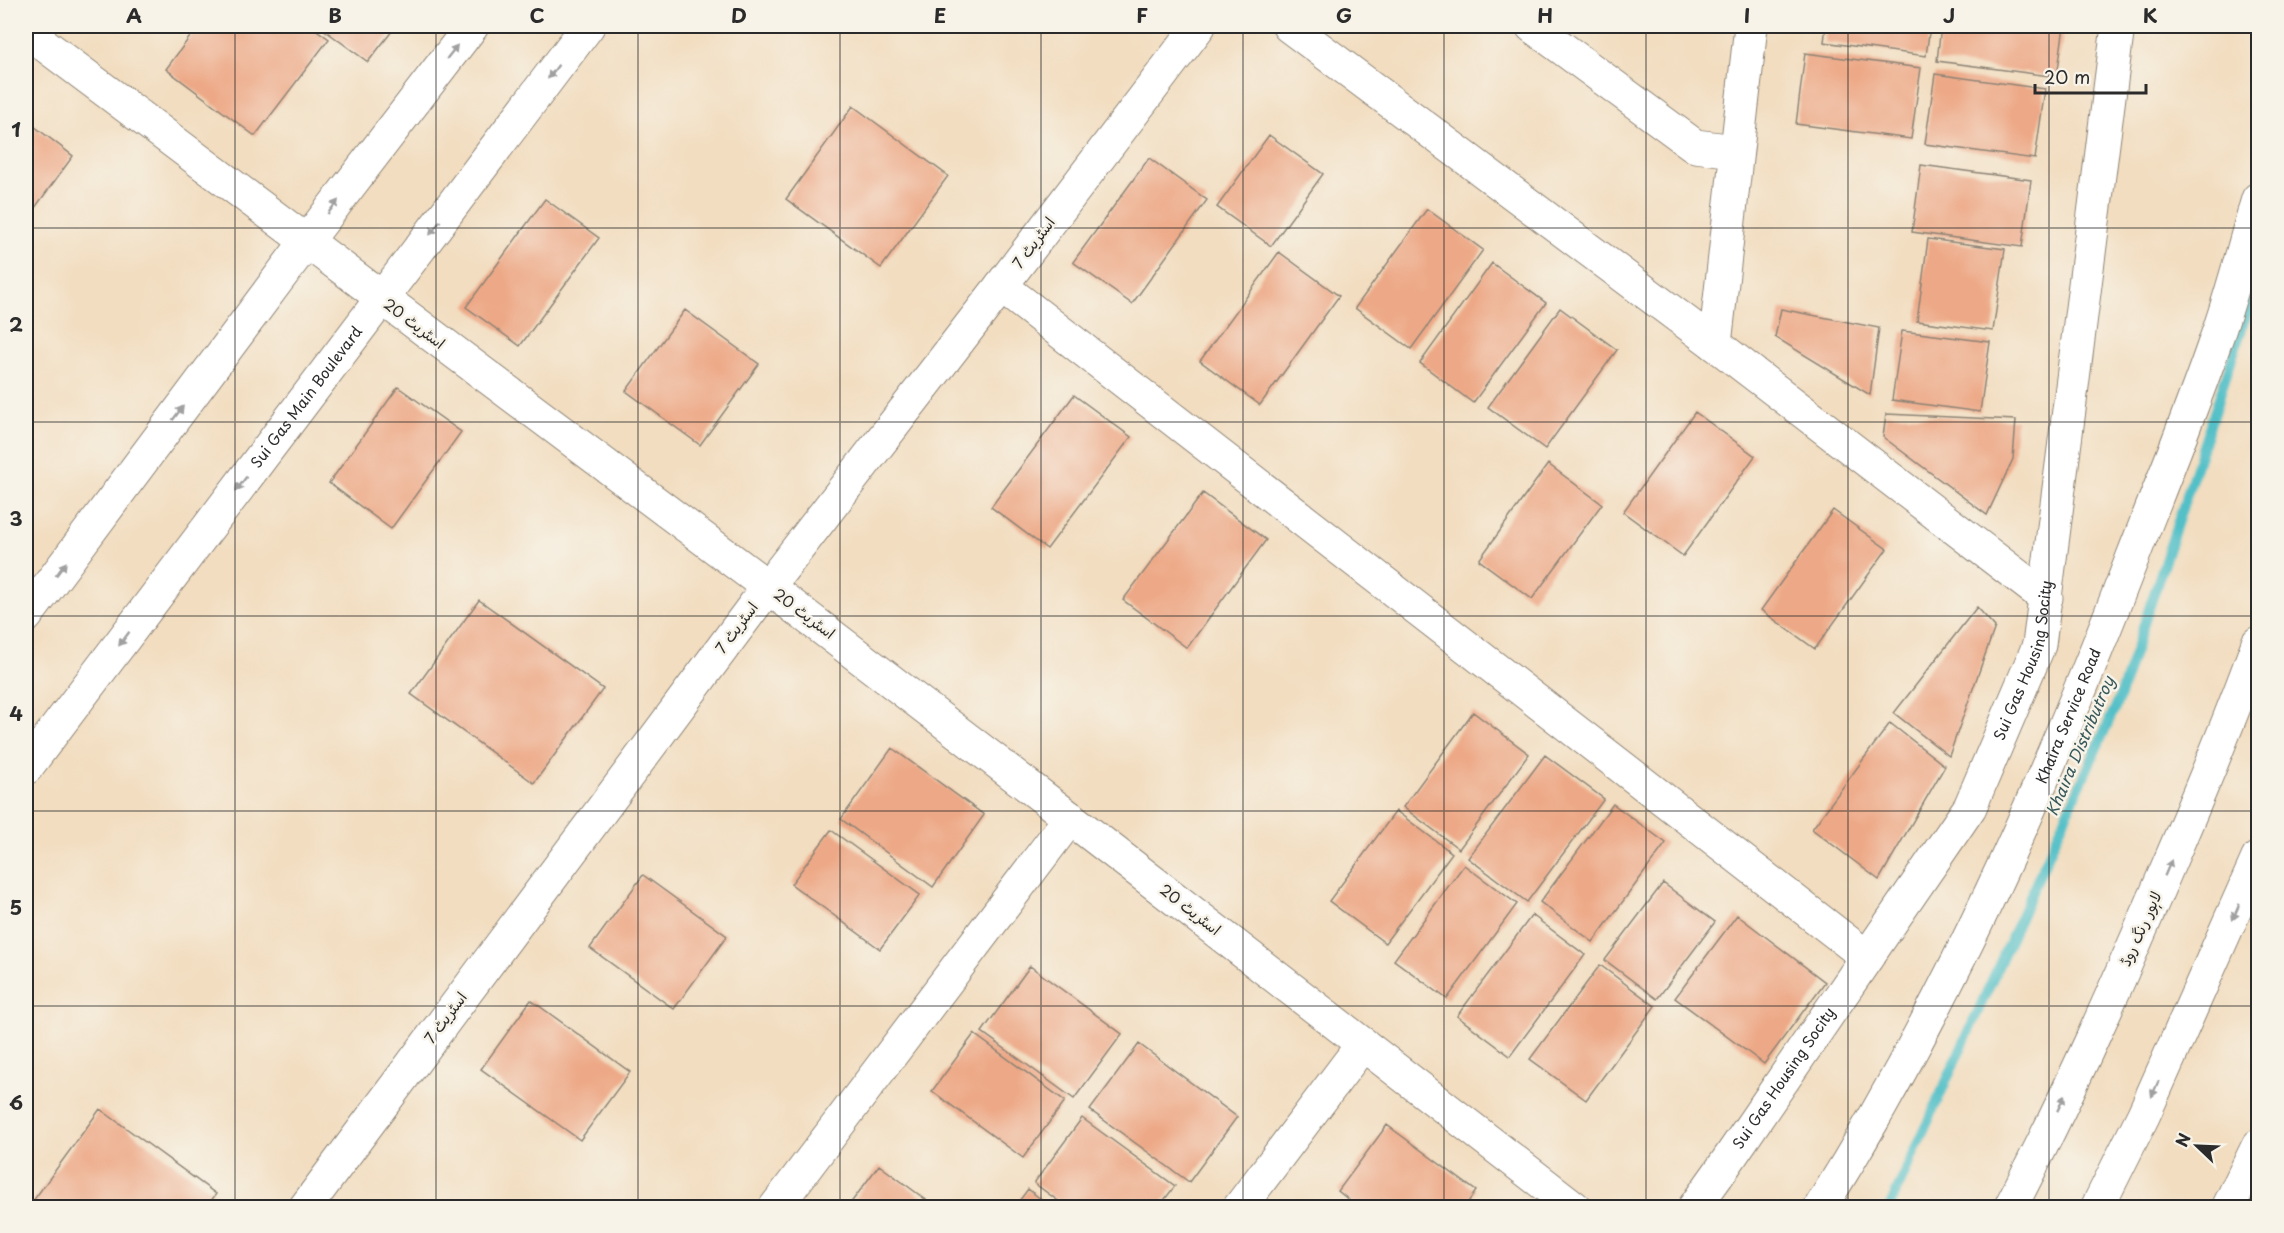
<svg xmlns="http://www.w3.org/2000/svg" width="2284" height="1233" viewBox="0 0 2284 1233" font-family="'Playpen Sans','Playpen Sans Arabic',sans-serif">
  <rect width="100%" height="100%" fill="#f7f3e8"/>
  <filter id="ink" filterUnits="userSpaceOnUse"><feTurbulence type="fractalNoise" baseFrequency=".0167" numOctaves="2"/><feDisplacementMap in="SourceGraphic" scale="12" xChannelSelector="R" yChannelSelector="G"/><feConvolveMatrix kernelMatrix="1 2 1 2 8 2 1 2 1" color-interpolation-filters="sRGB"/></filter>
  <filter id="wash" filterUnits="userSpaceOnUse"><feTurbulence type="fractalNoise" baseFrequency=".008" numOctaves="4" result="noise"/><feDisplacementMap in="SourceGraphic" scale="24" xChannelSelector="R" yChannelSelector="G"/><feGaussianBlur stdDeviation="1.35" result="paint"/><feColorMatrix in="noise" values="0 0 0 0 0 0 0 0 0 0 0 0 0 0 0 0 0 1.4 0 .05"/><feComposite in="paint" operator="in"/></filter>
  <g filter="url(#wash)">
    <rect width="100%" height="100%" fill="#f2ddc0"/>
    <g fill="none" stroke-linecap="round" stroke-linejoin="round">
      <path stroke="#52c0c8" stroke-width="10" d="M1889,1208L2119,699L2258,280"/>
    </g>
    <g id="blocks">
      <path fill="#eda987" d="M198,26H311L329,39L255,136L166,69Z
        M319,26H396L368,62Z
        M1826,26H1930L1926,56L1824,42Z
        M1941,26H2064L2057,77L1937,61Z
        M1805,53L1921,68L1911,139L1796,124Z
        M1935,74L2045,89L2035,159L1925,144Z
        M853,106L948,176L881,268L786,199Z
        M26,120L73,156L26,220Z
        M1269,135L1323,174L1271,246L1217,207Z
        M1149,158L1207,200L1132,304L1073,262Z
        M1921,165L2031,180L2022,247L1912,232Z
        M545,199L599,238L520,346L466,307Z
        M1427,209L1483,250L1411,349L1355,308Z
        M1928,239L2005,249L1993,331L1917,321Z
        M1279,252L1339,296L1260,405L1200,361Z
        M1492,263L1546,303L1473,403L1420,363Z
        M1560,308L1617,350L1545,449L1488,407Z
        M1781,309L1879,328L1870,395L1775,337Z
        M685,310L759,364L700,445L626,391Z
        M1902,331L1990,342L1980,412L1892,400Z
        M398,387L461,432L391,529L329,483Z
        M1074,395L1131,437L1047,549L991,507Z
        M1695,412L1755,456L1683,556L1623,512Z
        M1886,414L2016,420L2013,459L1987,515L1883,437Z
        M1548,464L1602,504L1532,599L1479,560Z
        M1203,493L1266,540L1187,648L1123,600Z
        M1833,510L1887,549L1815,649L1761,610Z
        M479,600L603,689L534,783L411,694Z
        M1977,607L1995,627L1949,756L1894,713Z
        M1473,712L1529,754L1459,849L1403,807Z
        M1890,723L1945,766L1879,880L1812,829Z
        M892,748L984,815L933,887L841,819Z
        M1545,755L1604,799L1527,902L1468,858Z
        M1613,804L1666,843L1593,942L1540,902Z
        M1396,811L1452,853L1385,943L1329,901Z
        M831,830L920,895L880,949L791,884Z
        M1464,865L1517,904L1447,999L1394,960Z
        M643,875L727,936L674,1009L590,948Z
        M1663,883L1715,922L1657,999L1605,960Z
        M1532,915L1585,955L1510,1056L1457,1016Z
        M1737,915L1825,982L1764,1064L1675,998Z
        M1600,965L1655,1006L1586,1100L1530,1059Z
        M1030,966L1122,1034L1074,1099L982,1032Z
        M531,1000L630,1072L580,1140L481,1069Z
        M974,1034L1065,1101L1023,1158L932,1091Z
        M1139,1044L1237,1117L1189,1182L1090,1110Z
        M100,1109L216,1194L206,1208H34L30,1205Z
        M1082,1118L1175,1186L1158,1208H1068L1034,1183Z
        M1387,1125L1476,1191L1464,1208H1359L1338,1191Z
        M879,1165L937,1208H847Z
        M1028,1189L1052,1208H1014Z"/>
    </g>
  </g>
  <g filter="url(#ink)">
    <use href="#blocks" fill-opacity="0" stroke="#8e8476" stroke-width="1.5"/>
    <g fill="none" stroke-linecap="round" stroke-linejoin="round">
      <g stroke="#8e8476" stroke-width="35">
        <g id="street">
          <path d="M1289,26L1715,344L2046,598"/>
          <path d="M1532,26L1695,146L1736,151"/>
          <path d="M26,31L768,587L1070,818L1575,1208"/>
          <path d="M1001,286L1867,957"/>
          <path d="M1715,344L1751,26"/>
          <path d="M26,616L306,242L472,26"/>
          <path id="s1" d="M26,768L588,26"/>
          <path d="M305,1208L768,587L1001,286L1199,26"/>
          <path d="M775,1208L1070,818"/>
          <path d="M1239,1208L1363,1044"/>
          <path id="s2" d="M1694,1208L1724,1166L1970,807L2039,645L2118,26"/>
          <path id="s3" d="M1820,1208C1948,1004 2046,783 2132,559C2160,487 2190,415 2215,342C2232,295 2244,246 2258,199"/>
        </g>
      </g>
      <g stroke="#8e8476" stroke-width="35">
        <path id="secondary" d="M2228,1208L2258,1146"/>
      </g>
      <g stroke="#8e8476" stroke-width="35">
        <path id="highway" d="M2010,1208C2068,1097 2119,981 2168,866C2200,792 2231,719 2258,643
          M2097,1208L2144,1114L2258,858"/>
      </g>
      <use href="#street" stroke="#fff" stroke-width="33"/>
      <use href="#secondary" stroke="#fff" stroke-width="33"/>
      <use href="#highway" stroke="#fff" stroke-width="33"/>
    </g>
    <defs><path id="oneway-solid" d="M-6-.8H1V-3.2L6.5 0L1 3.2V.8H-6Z" transform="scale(1.5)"/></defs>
    <g fill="#a0a0a0">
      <use href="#oneway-solid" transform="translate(452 52) rotate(-52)"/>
      <use href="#oneway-solid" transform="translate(553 72) rotate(127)"/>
      <use href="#oneway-solid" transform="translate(333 207) rotate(-52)"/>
      <use href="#oneway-solid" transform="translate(435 228) rotate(127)"/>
      <use href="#oneway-solid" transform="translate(178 413) rotate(-53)"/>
      <use href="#oneway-solid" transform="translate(241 484) rotate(127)"/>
      <use href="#oneway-solid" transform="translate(61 569) rotate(-53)"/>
      <use href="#oneway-solid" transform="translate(124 639) rotate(127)"/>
      <use href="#oneway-solid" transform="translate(2168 868) rotate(-67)"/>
      <use href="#oneway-solid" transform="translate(2236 912) rotate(114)"/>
      <use href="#oneway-solid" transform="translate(2155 1089) rotate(114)"/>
      <use href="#oneway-solid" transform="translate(2061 1103) rotate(-65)"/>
    </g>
  </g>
  <path fill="none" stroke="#2b2b2b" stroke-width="1.5" stroke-opacity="0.55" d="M235,26V1208M436,26V1208M638,26V1208M840,26V1208M1041,26V1208M1243,26V1208M1444,26V1208M1646,26V1208M1848,26V1208M2049,26V1208M26,228H2258M26,422H2258M26,616H2258M26,811H2258M26,1006H2258"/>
  <g text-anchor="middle" stroke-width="5" stroke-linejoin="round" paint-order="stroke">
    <g font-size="15" fill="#2b2b2b" stroke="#f7f3e8">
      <text transform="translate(1034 243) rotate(-53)" y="5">اسٹریٹ 7</text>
      <text transform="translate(414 324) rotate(37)" y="5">اسٹریٹ 20</text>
      <text dy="5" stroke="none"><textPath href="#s1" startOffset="465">Sui Gas Main Boulevard</textPath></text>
      <text transform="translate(804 614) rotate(37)" y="5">اسٹریٹ 20</text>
      <text transform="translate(737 628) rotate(-53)" y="5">اسٹریٹ 7</text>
      <text dy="5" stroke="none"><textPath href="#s2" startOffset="644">Sui Gas Housing Socity</textPath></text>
      <text dy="5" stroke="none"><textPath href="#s3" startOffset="552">Khaira Service Road</textPath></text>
      <text transform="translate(1190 910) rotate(38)" y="5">اسٹریٹ 20</text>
      <text transform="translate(2141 929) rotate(-66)" y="5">لاہور رنگ روڈ</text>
      <text transform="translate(446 1018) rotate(-53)" y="5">اسٹریٹ 7</text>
      <text dy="5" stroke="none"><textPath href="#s2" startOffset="158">Sui Gas Housing Socity</textPath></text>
    </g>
    <g font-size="16" font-style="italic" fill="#37585a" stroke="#f7f3e8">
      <text transform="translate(2080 746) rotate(-67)" y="6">Khaira Distributroy</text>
    </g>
  </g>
  <rect width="2284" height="1233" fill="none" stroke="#f7f3e8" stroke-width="66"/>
  <g transform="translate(2197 1146) rotate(293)" stroke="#f7f3e8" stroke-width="4.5" paint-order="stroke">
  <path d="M0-4.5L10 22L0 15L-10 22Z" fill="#2b2b2b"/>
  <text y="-9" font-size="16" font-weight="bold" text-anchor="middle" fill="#2b2b2b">N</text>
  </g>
  <path d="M2035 84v9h111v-9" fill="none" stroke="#2b2b2b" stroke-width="3"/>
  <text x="2044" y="84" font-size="18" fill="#2b2b2b" stroke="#f7f3e8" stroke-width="4.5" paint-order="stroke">20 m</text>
  <rect x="33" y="33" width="2218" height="1167" fill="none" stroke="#2b2b2b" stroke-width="2"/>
  <g font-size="20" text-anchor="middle" font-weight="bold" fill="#2b2b2b">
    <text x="134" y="23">A</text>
    <text x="335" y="23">B</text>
    <text x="537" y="23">C</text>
    <text x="739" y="23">D</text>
    <text x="940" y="23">E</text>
    <text x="1142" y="23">F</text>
    <text x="1344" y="23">G</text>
    <text x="1545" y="23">H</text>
    <text x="1747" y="23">I</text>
    <text x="1949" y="23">J</text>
    <text x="2150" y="23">K</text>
    <text x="16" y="137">1</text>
    <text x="16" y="332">2</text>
    <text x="16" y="526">3</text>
    <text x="16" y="721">4</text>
    <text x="16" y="915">5</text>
    <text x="16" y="1110">6</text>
  </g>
</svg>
